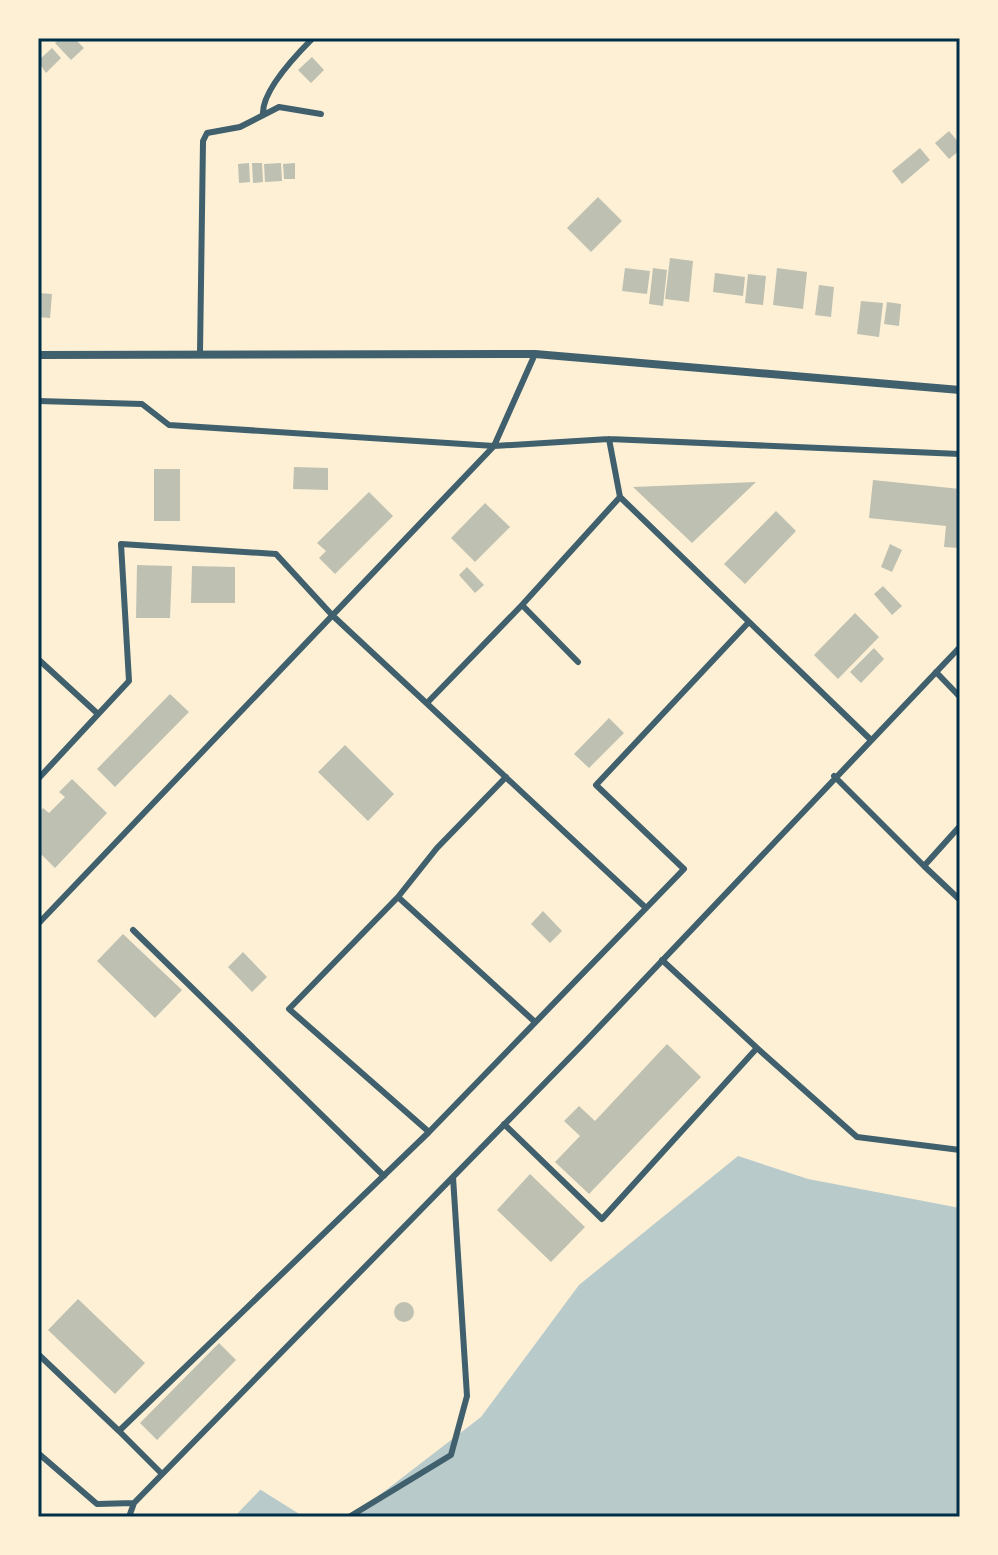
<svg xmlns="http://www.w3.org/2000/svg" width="998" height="1555" viewBox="0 0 998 1555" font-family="Manrope,sans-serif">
  <rect width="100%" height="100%" fill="#fdf0d5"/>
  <path fill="#b9caca" d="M738,1156L808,1179L960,1208V1517H351L481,1417L579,1285Z
    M260,1490H261L304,1517H234Z"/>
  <path fill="#bec0b2" d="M60,38H74L84,48L71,60L55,43Z
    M52,48L61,58L46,73L38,61Z
    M312,57L324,70L311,83L298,70Z
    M949,131L960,144V150L949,159L935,143Z
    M920,148L930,160L902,184L892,171Z
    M249,163L250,182L239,183L238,164Z
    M252,163H262L263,182L253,183Z
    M281,163L282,181L265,182L264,164Z
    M295,163V179H284L283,164Z
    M598,197L622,221L591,252L567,228Z
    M670,258L693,261L689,302L665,299Z
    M625,268L650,271L647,294L622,291Z
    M653,268L667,270L663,306L649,304Z
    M777,268L807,272L803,309L773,305Z
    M715,273L745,277L743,296L713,292Z
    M748,274L766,276L763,305L745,303Z
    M819,285L834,287L831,317L815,315Z
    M38,293L52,294L50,318L38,317Z
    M861,301L883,303L879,337L857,334Z
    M887,302L901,304L899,326L884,324Z
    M294,467L328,468V490L293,489Z
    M154,469H180V521H154Z
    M873,480L960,489V548L944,547L946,526L869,518Z
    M756,482L692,543L633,487Z
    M369,492L393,516L335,574L319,558L326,551L317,543Z
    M485,503L510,527L475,562L451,538Z
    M776,511L796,531L745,584L724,564Z
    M890,544L902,550L892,572L881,567Z
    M137,565L172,566L170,618H136Z
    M192,566L235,567V603H191Z
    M467,567L484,585L475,593L459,575Z
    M883,586L902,606L892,615L874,594Z
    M855,613L879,637L838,679L814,655Z
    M874,648L884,659L861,683L850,672Z
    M170,694L189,712L115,787L97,769Z
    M609,718L624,733L589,768L574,754Z
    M345,745L394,794L368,821L318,772Z
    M72,779L107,813L55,868L42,855L38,859V814L43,808L49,813L65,797L59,792Z
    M543,911L562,931L550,943L531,924Z
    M123,934L182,990L155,1018L97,961Z
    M243,952L267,977L252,992L228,967Z
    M667,1044L701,1077L589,1194L555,1162L580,1136L564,1121L579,1106L595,1121Z
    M530,1174L585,1227L551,1262L497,1210Z
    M78,1299L145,1363L115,1394L48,1330Z
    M394 1312a10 10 0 1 1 20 0a10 10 0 1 1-20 0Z
    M219,1343L236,1360L157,1440L140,1423Z"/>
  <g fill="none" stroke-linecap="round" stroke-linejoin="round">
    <path stroke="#3f606c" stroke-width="6" d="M263,115C261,92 297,54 313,38
      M200,353L203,141L207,133L240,127L279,107L321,114
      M38,401L142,404L169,425L494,446L609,439L960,454
      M609,439L620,497L870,739
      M38,659L98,714
      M578,662L522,605L620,497
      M936,672L960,697
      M427,703L522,605
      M834,776L924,866
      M38,779L129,681L121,544L276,554L332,615L646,908
      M960,826L924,866L960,900
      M398,897L535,1022
      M38,924L494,446L535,354
      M133,930L384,1176
      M662,960L757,1048
      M504,1124L602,1219L757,1048L857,1137L960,1150
      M429,1132L289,1009L398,897L437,848L506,777
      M38,1354L119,1431L429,1132L684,869L596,785L748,623
      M119,1431L162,1474
      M38,1453L97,1504L134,1503
      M129,1517L134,1503L583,1044L960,647
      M349,1517L451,1455L467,1396L453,1177"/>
    <path stroke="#3f606c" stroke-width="8" d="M38,355L535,354L960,390"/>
  </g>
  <rect width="998" height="1555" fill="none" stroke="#fdf0d5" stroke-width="80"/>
  <rect x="40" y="40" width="918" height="1475" fill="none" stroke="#003049" stroke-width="3"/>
</svg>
